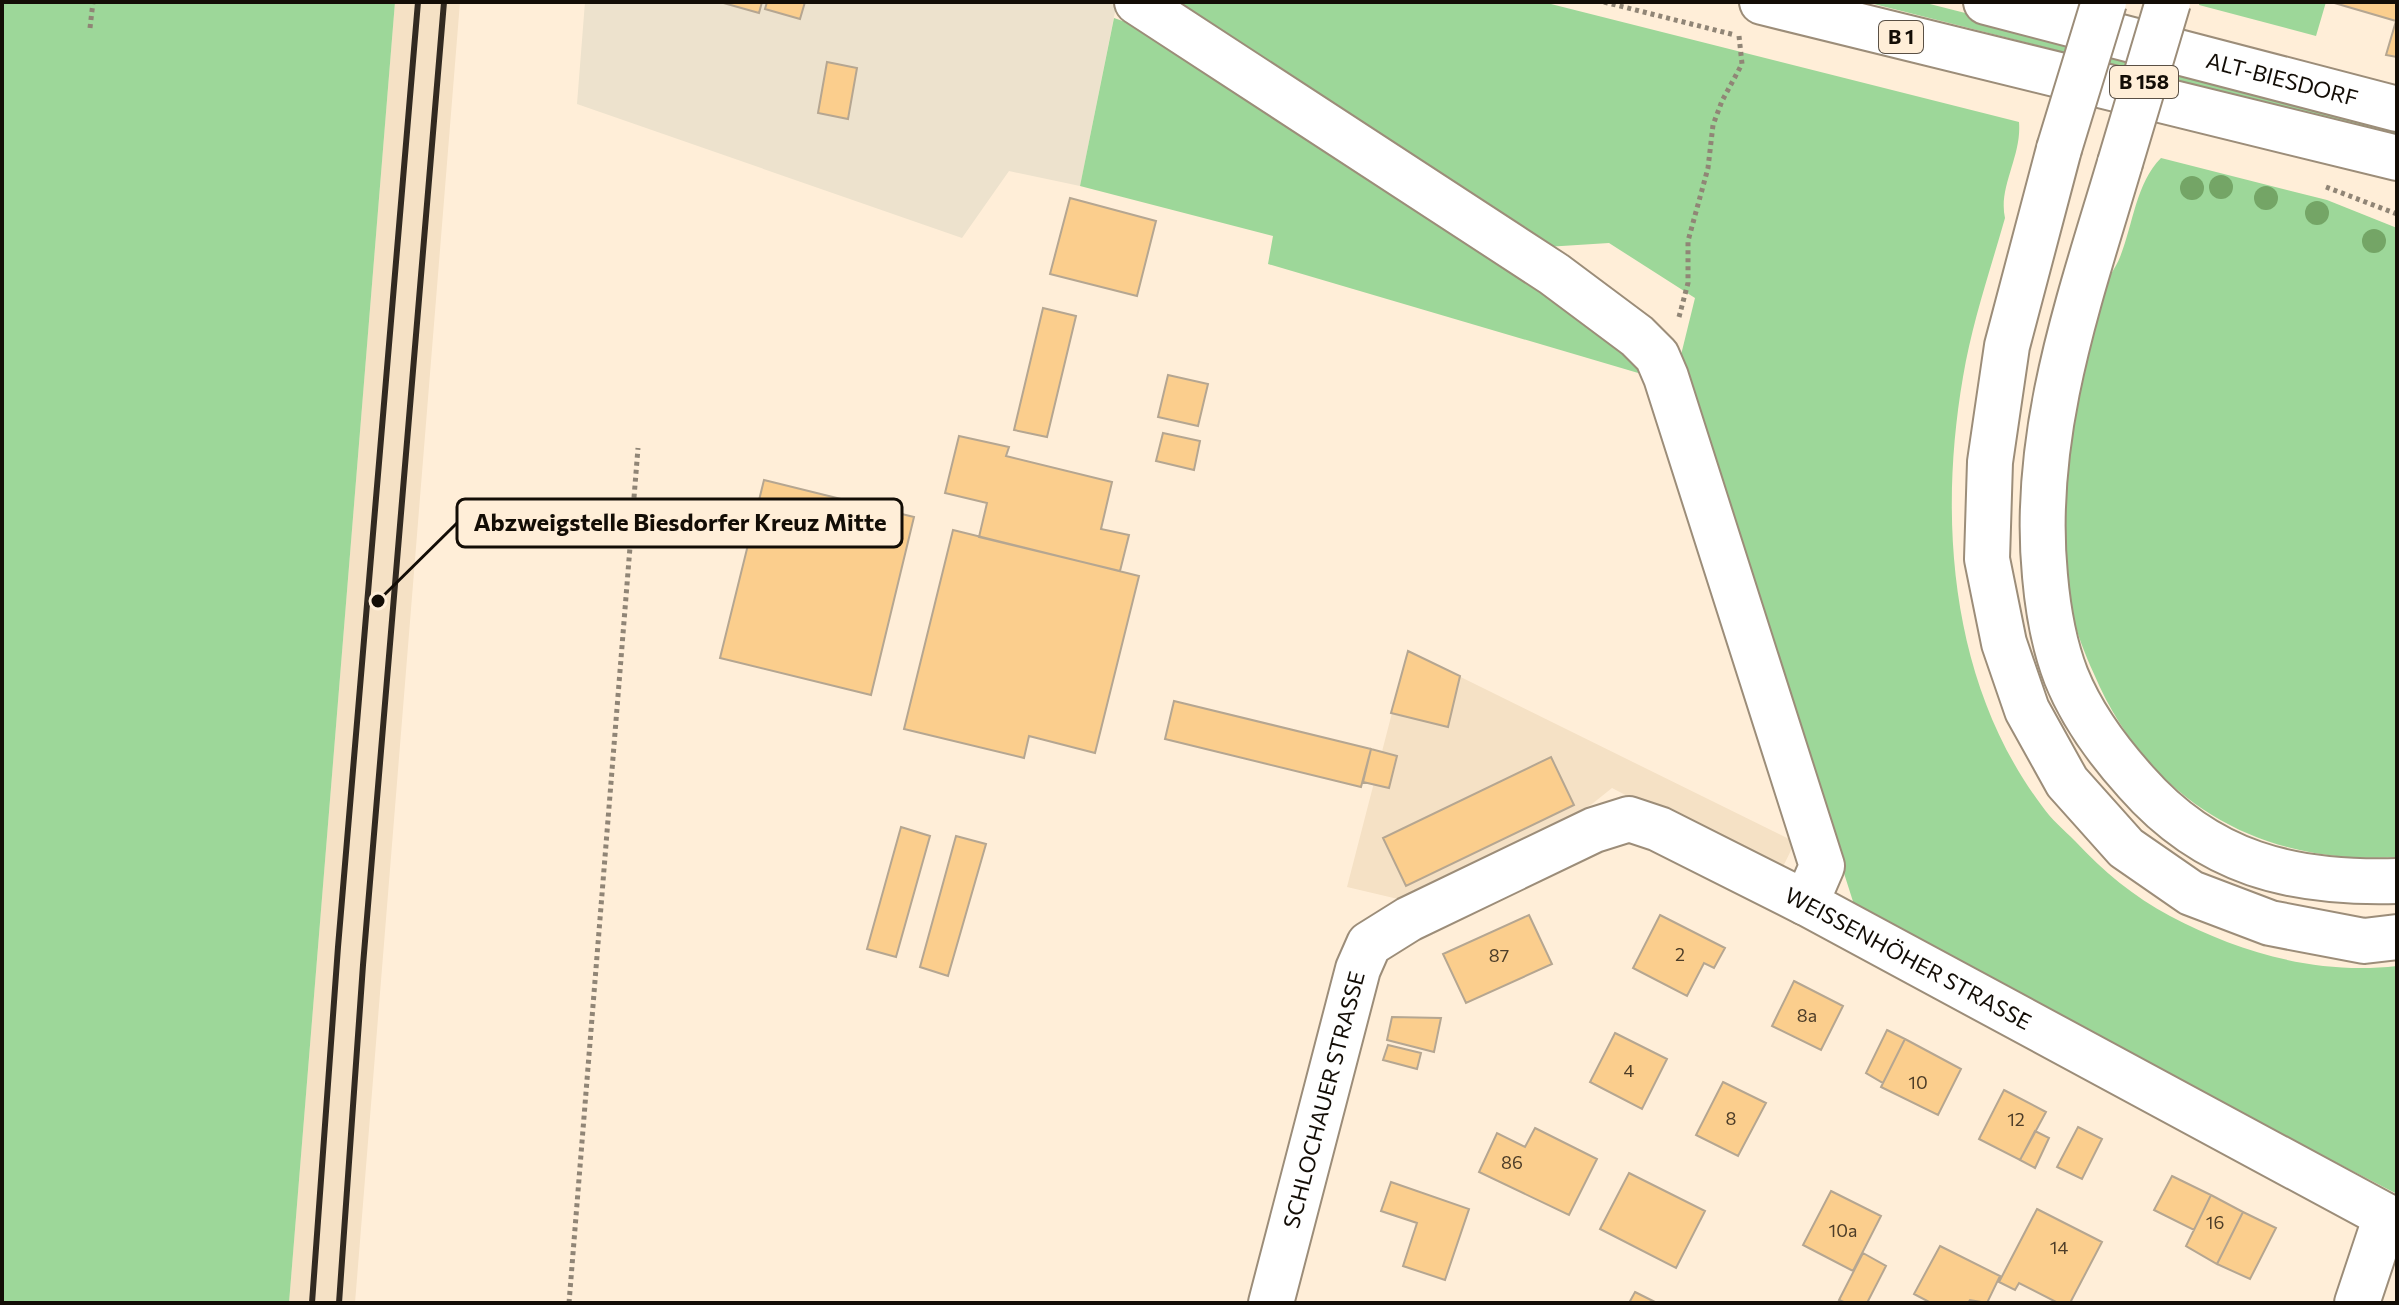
<svg xmlns="http://www.w3.org/2000/svg" width="2399" height="1305" viewBox="0 0 2399 1305" font-family="Commissioner,sans-serif">
  <rect width="100%" height="100%" fill="#ffeed8"/>
  <path fill="#ede2cd" d="M585,2H1117L1080,186L1009,171L962,238L577,104Z"/>
  <path fill="#f5e1c5" d="M395,2H460L355,1303H289Z
    M1408,651L1795,842L1779,875L1612,788L1592,804L1488,863L1443,884L1398,899L1347,887Z"/>
  <path fill="#9dd799" d="M2,2H395L289,1303H2Z
    M1159,2H1543L2019,122C2022,156 1998,187 2005,218C1990,271 1972,323 1963,377C1938,522 1951,685 2042,806C2051,819 2064,830 2075,841C2103,871 2134,897 2170,916C2240,953 2317,975 2397,966V1194L1857,914L1680,359L1695,298L1609,243L1530,248Z
    M1866,2H1922L2397,123V136Z
    M2200,2H2326L2316,36L2199,5Z
    M1114,18L1140,27L1614,336L1645,375L1268,264L1273,236L1080,186Z
    M2161,158L2327,200L2397,228V857C2260,866 2148,801 2094,674C2085,654 2076,632 2072,611C2052,505 2072,391 2104,289C2107,278 2116,268 2120,257C2133,225 2136,183 2161,158Z"/>
  <path fill="#fbce8d" stroke="#b5a691" stroke-width="2" d="M720,2H762L759,13Z
    M767,2H805L800,19L765,9Z
    M2331,2H2397V57L2386,55L2396,21Z
    M827,62L857,68L848,119L818,113Z
    M1070,198L1156,221L1137,296L1050,274Z
    M1043,308L1076,316L1047,437L1014,430Z
    M1168,375L1208,384L1198,426L1158,417Z
    M1163,433L1200,441L1194,470L1156,461Z
    M959,436L1009,447L1006,456L1112,482L1101,529L1129,535L1120,571L979,537L987,503L945,493Z
    M764,480L914,517L871,695L720,658Z
    M953,530L1139,576L1095,753L1029,736L1024,758L904,729Z
    M1408,651L1460,676L1448,727L1391,713Z
    M1174,701L1371,749L1361,787L1165,739Z
    M1371,749L1397,756L1389,788L1363,782Z
    M1551,757L1574,805L1406,886L1383,838Z
    M901,827L930,836L896,957L867,949Z
    M956,836L986,844L948,976L920,967Z
    M1529,915L1552,964L1466,1003L1443,954Z
    M1660,915L1725,948L1714,968L1704,963L1687,996L1633,968Z
    M1794,981L1843,1006L1821,1050L1772,1026Z
    M1392,1017L1441,1018L1434,1052L1387,1040Z
    M1887,1030L1905,1039L1883,1083L1866,1073Z
    M1615,1033L1667,1059L1642,1109L1590,1082Z
    M1905,1039L1961,1069L1938,1115L1881,1087Z
    M1388,1045L1421,1053L1417,1069L1383,1060Z
    M1723,1082L1766,1103L1738,1156L1696,1135Z
    M2004,1090L2046,1112L2020,1160L1979,1139Z
    M2078,1127L2102,1139L2082,1179L2057,1167Z
    M1535,1128L1597,1159L1569,1215L1479,1172L1497,1133L1525,1147Z
    M2035,1131L2049,1138L2035,1168L2020,1160Z
    M1629,1173L1705,1211L1676,1268L1600,1229Z
    M2172,1176L2211,1195L2194,1230L2154,1210Z
    M1391,1182L1469,1209L1445,1280L1403,1266L1417,1223L1381,1211Z
    M1831,1191L1881,1216L1853,1271L1803,1245Z
    M2211,1195L2243,1212L2217,1264L2186,1246Z
    M2037,1209L2102,1242L2070,1303H2058L2019,1283L2015,1290L1999,1282Z
    M2243,1212L2276,1228L2250,1279L2217,1264Z
    M1940,1246L2000,1276L1987,1303L1970,1300L1968,1303H1931L1914,1294Z
    M1863,1253L1886,1266L1867,1303H1846L1839,1300Z
    M1635,1292L1657,1303H1629Z"/>
  <g fill="none" stroke-linecap="round" stroke-linejoin="round">
    <g stroke="#9c8d79" stroke-width="48">
      <g id="minor">
        <path d="M1137,2L1554,274L1637,336L1657,356L1666,377L1822,866L1806,903"/>
        <path id="s1" d="M1271,1303L1358,969L1369,944L1409,919L1594,830L1629,819L1659,829L1806,903L2397,1222"/>
        <path d="M2357,1303L2386,1216"/>
      </g>
    </g>
    <g stroke="#9c8d79" stroke-width="48">
      <g id="major">
        <path d="M1762,2L2397,158"/>
        <path id="s2" d="M1986,2L2397,109"/>
        <path d="M2059,149L2007,346L1990,462L1987,559L2004,643L2027,710L2067,782L2126,848L2191,893L2270,923L2364,941L2397,937"/>
        <path d="M2120,163C2080,298 2031,433 2045,576C2048,610 2054,645 2066,676C2082,716 2108,751 2136,782C2208,864 2292,884 2397,881"/>
      </g>
    </g>
    <path stroke="#908576" stroke-width="5" stroke-dasharray="4 4" stroke-linecap="butt" d="M1604,2L1735,35
      M90,28L93,2
      M2326,187L2397,214
      M1679,317L1688,283V241L1708,168L1713,125L1722,101L1742,64L1739,36
      M569,1303L638,448"/>
    <use href="#minor" stroke="#fff" stroke-width="44"/>
    <use href="#major" stroke="#fff" stroke-width="44"/>
    <path stroke="#322a21" stroke-width="6" d="M312,1303L338,947L418,2
      M339,1303L363,965L444,2"/>
    <g stroke="#9c8d79" stroke-width="48" stroke-linecap="butt">
      <path id="major-bridge" d="M2059,149L2104,2
        M2120,163L2168,2"/>
    </g>
    <use href="#major-bridge" stroke="#fff" stroke-width="44"/>
  </g>
  <g fill="#74a566">
    <circle cx="2221" cy="187" r="12"/>
    <circle cx="2192" cy="188" r="12"/>
    <circle cx="2266" cy="198" r="12"/>
    <circle cx="2317" cy="213" r="12"/>
    <circle cx="2374" cy="241" r="12"/>
  </g>
  <g text-anchor="middle" stroke-width="8" stroke-linejoin="round" paint-order="stroke">
    <g font-size="18" fill="#4d3d28">
      <text x="1680" y="961">2</text>
      <text x="1499" y="962">87</text>
      <text x="1807" y="1022">8a</text>
      <text x="1629" y="1077">4</text>
      <text x="1918" y="1089">10</text>
      <text x="1731" y="1125">8</text>
      <text x="2016" y="1126">12</text>
      <text x="1512" y="1169">86</text>
      <text x="2215" y="1229">16</text>
      <text x="1843" y="1237">10a</text>
      <text x="2059" y="1254">14</text>
    </g>
    <g fill="#ffeed8" stroke="#5a5045" stroke-width="2">
      <rect x="1879" y="21" width="44" height="32" rx="6"/>
      <rect x="2110" y="66" width="68" height="32" rx="6"/>
    </g>
    <g font-size="20" font-weight="bold" fill="#130d06">
      <text x="1901" y="44">B 1</text>
      <text x="2144" y="89">B 158</text>
    </g>
    <g font-size="22" fill="#130d06" stroke="#ffeed8">
      <text dy="8" stroke="none"><textPath href="#s2" startOffset="306">ALT-BIESDORF</textPath></text>
      <text dy="8" stroke="none"><textPath href="#s1" startOffset="974">WEISSENHÖHER STRASSE</textPath></text>
      <text dy="8" stroke="none"><textPath href="#s1" startOffset="210">SCHLOCHAUER STRASSE</textPath></text>
    </g>
  </g>
  <path fill="none" stroke="#130d06" stroke-width="3" d="M378 601L457 523"/>
  <circle fill="#130d06" stroke="#ffeed8" stroke-width="3" cx="378" cy="601" r="8"/>
  <rect fill="#ffeed8" stroke="#130d06" stroke-width="3" x="457" y="499" width="445" height="48" rx="8"/>
  <g font-size="24" text-anchor="middle" font-weight="bold" fill="#130d06">
    <text x="680" y="531">Abzweigstelle Biesdorfer Kreuz Mitte</text>
  </g>
  <rect width="2399" height="1305" fill="none" stroke="#130d06" stroke-width="8"/>
</svg>
